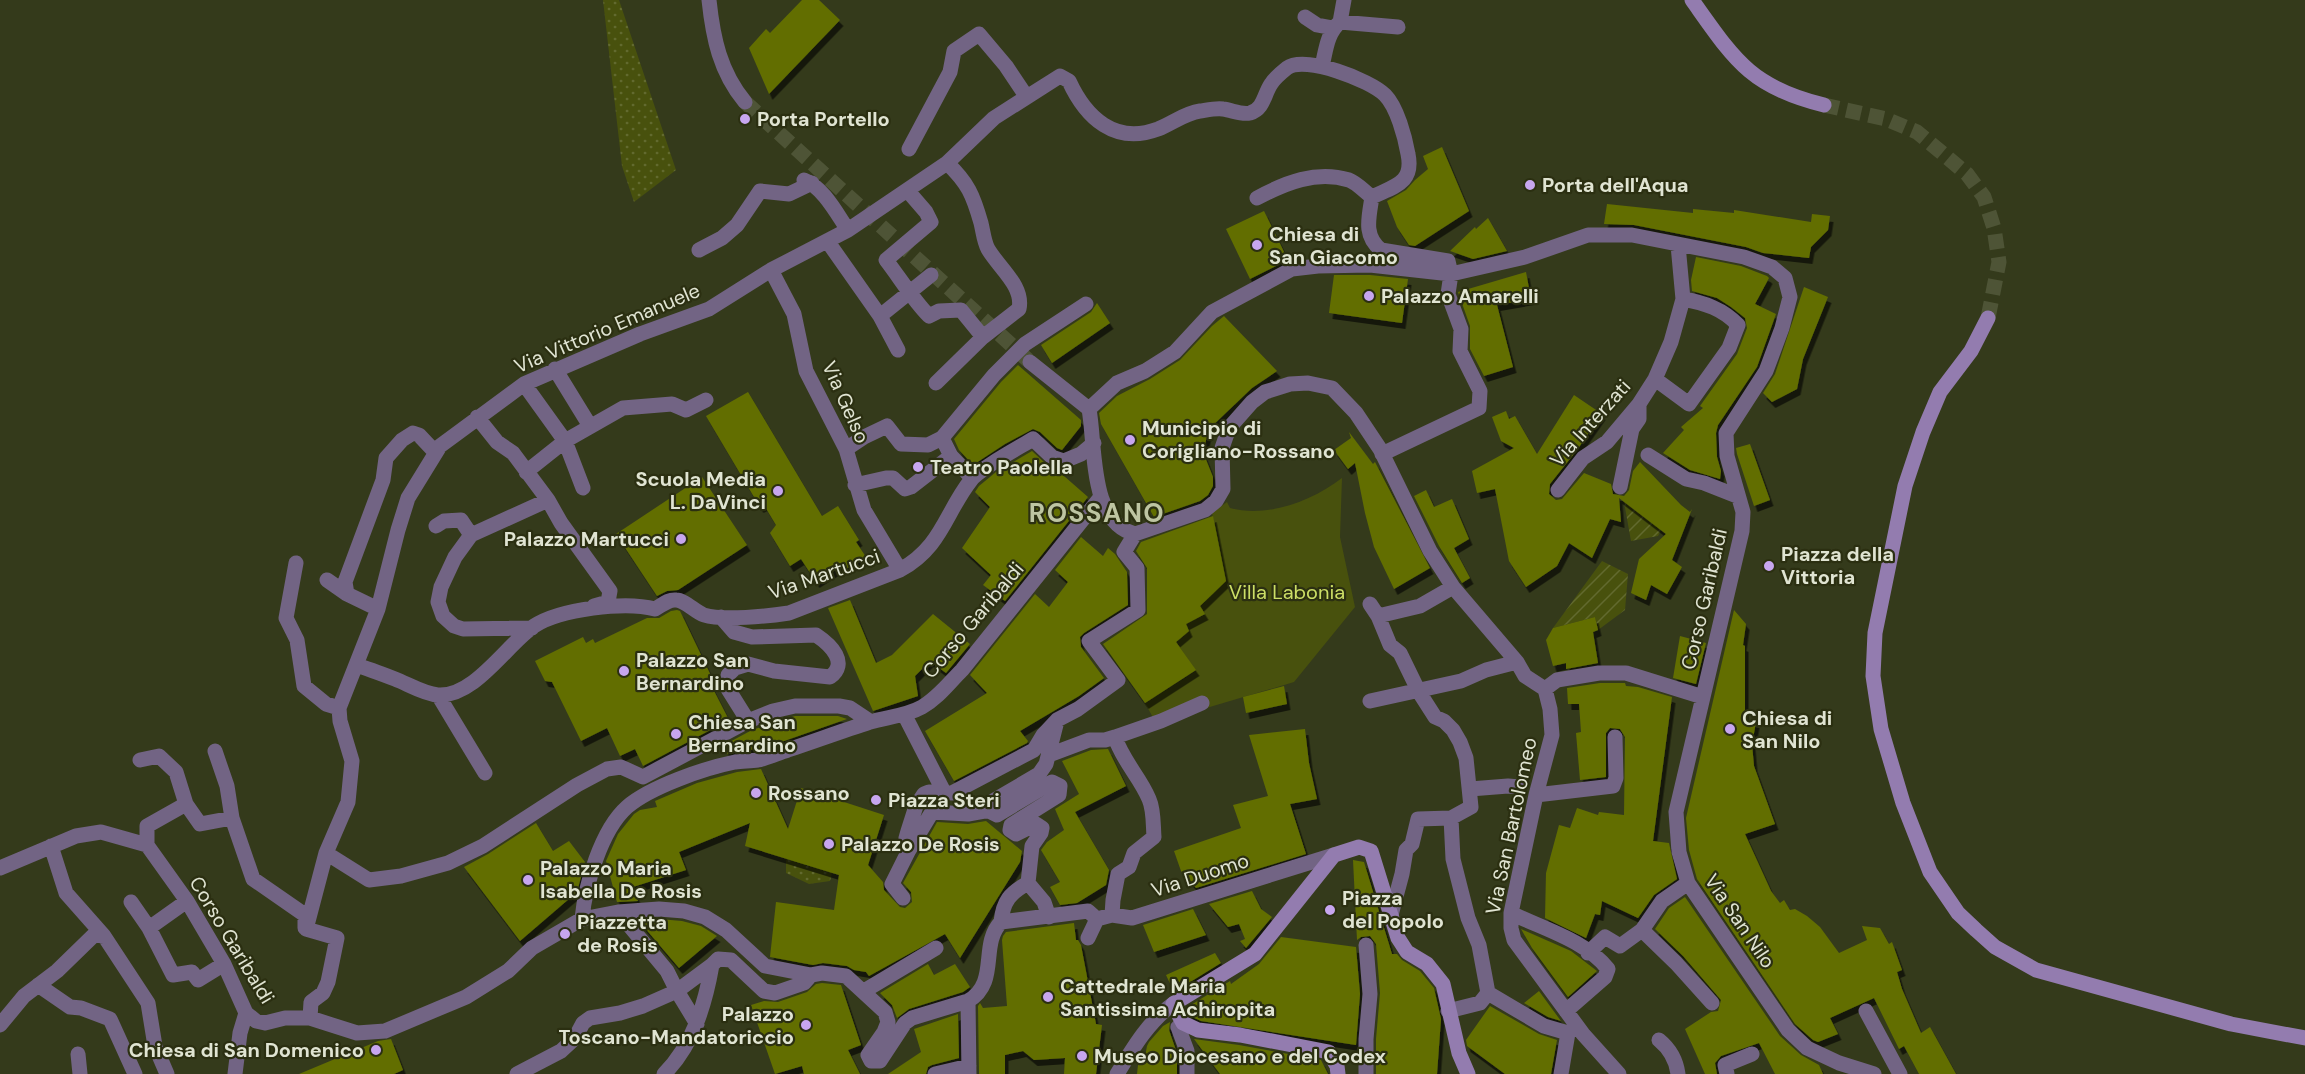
<svg xmlns="http://www.w3.org/2000/svg" width="2305" height="1074" viewBox="0 0 2305 1074" font-family="'DM Sans',sans-serif">
  <defs>
    <pattern id="grass-dots" width="8" height="8" patternUnits="userSpaceOnUse" patternTransform="scale(1.5)"><rect width="8" height="8" fill="#48510d"/><path d="M2 2h.1M6 6h.1" fill="none" stroke="#626a2f" stroke-width="1.8" stroke-linecap="round"/></pattern>
    <pattern id="garden-furrows" width="10" height="10" patternUnits="userSpaceOnUse" patternTransform="scale(1.5)"><rect width="10" height="10" fill="#48510d"/><path d="M-1 1l2-2M0 10L10 0M9 11l2-2" fill="none" stroke="#626a2f"/></pattern>
    <filter id="shadow"><feDropShadow dx="3.5" dy="6" stdDeviation="0" flood-color="#0009"/></filter>
  </defs>
  <rect width="100%" height="100%" fill="#343a1b"/>
  <path fill="url(#grass-dots)" d="M603,0H619L676,170L634,202L622,166Z
    M786,858L832,873L830,881L809,884L786,873Z"/>
  <path fill="#48510d" d="M1342,478L1340,537L1355,607L1294,682L1156,723L1145,703L1196,671L1176,642L1189,631L1186,624L1204,615L1200,606L1226,581L1212,513L1227,502L1230,508C1268,518 1312,501 1342,478Z"/>
  <path fill="url(#garden-furrows)" d="M1624,502L1661,530L1658,536L1631,541Z
    M1602,561L1628,574L1625,610L1598,630L1595,617L1553,628Z"/>
  <path fill="#626e03" filter="url(#shadow)" d="M802,0H819L840,20L769,94L749,48L766,29L770,33Z
    M1442,147L1469,211L1415,246L1409,245L1397,227L1387,201L1406,190L1415,180L1428,169L1423,156Z
    M1607,204L1693,213V209L1734,213V210L1811,222L1812,214L1830,216L1828,230L1811,247L1809,258L1763,253L1746,247L1634,225L1604,224Z
    M1264,211L1288,260L1250,279L1226,229Z
    M1488,218L1507,251L1473,259L1450,251L1475,227L1476,229Z
    M1696,257L1741,266L1767,276L1769,278L1755,304L1776,314L1757,367L1718,425L1716,433L1717,457L1721,471L1720,479L1690,470L1663,453L1684,430L1681,427L1703,408L1700,406L1737,354L1747,328L1745,318L1731,307L1717,298L1692,291L1691,280Z
    M1526,272L1531,299L1497,305L1513,367L1484,376L1470,349V326L1458,292Z
    M1334,275H1370L1408,279L1402,323L1329,313Z
    M1804,287L1828,297L1803,359L1797,389L1772,402L1763,393L1775,374Z
    M1097,303L1110,323L1052,363L1041,345L1091,312Z
    M1224,316L1277,371L1252,388L1209,429L1203,452L1213,477V486L1208,495L1200,501L1154,517L1101,424L1099,413L1117,396L1150,379L1180,360L1212,326Z
    M1018,365L1081,420V426L1062,450L1057,448L1040,432L1033,429L1005,444L973,465L959,450L954,439L1001,382Z
    M748,392L822,516L838,506L859,540L856,542L866,557L846,569L843,565L816,582L801,559L790,566L770,533L776,525L764,505L760,507L706,416Z
    M1574,395L1602,414L1577,450L1550,484L1549,494L1556,500L1562,499L1584,473L1611,484L1613,494L1624,496L1629,490L1633,471L1640,462L1681,505L1690,512L1692,509L1672,560L1682,567L1667,594L1651,585L1646,600L1631,593L1639,559L1666,534L1619,498L1621,522L1610,519L1592,558L1569,543L1557,566L1526,587L1509,561L1495,489L1477,493L1472,471L1514,448L1501,441L1492,417L1506,411L1509,419L1515,416L1537,454Z
    M1349,432L1373,464L1375,462L1430,568L1394,589L1374,547L1365,513L1355,463L1348,469L1334,450L1351,438Z
    M1750,444L1770,500L1754,506L1737,454L1736,448Z
    M1032,451L1046,464L1056,469L1088,497L1005,601L983,585L991,575L962,548L990,507L975,492L979,486L996,472Z
    M702,477L747,545L678,590L667,591L657,596L616,534Z
    M1426,490L1434,507L1452,499L1469,539L1454,548L1470,578L1462,583L1439,546L1414,496Z
    M1213,516L1226,581L1200,606L1205,614L1186,624L1189,631L1176,642L1196,670L1145,703L1103,644L1147,614V568L1136,551L1141,542Z
    M1081,537L1103,556L1108,548L1115,554L1127,572L1128,605L1084,633L1080,637L1081,647L1104,678L1079,696L1020,731L1028,741L1027,743L954,781L925,731L987,693L970,675L1035,594L1049,607L1068,582L1055,570Z
    M850,600L876,663L892,655L933,614L970,644L946,673L930,661L915,676L918,696L873,711L828,608Z
    M677,610L680,611L715,684L711,685L729,720L643,766L635,749L620,756L607,728L581,741L552,682L545,681L535,661L583,637L586,643L593,639L595,643L647,618H659L671,611Z
    M1734,610L1746,624L1743,645L1745,646V720L1756,722L1752,744L1754,766L1775,824L1745,834L1771,891L1780,903L1784,900L1790,910L1795,909L1807,916L1820,927L1839,953L1867,940L1862,926L1880,928L1889,944L1892,942L1902,970L1897,972L1902,989L1921,1033L1930,1027L1956,1074H1919L1904,1046L1899,1049L1874,998L1830,1018L1838,1034L1818,1042L1813,1040L1795,1024L1697,879L1689,850L1686,818Z
    M1595,617L1598,630L1593,632L1598,663L1566,669V663L1553,666L1546,640L1553,628Z
    M1680,636L1706,643L1696,684L1673,678Z
    M1600,683H1625L1626,686L1638,687L1672,697L1653,841L1669,843L1677,879L1654,895L1638,918L1602,901L1600,915L1595,914L1586,938L1545,918L1546,873L1559,825L1570,828L1577,808L1598,815L1599,812L1624,815L1625,737L1620,729L1610,728L1606,733V777L1580,780L1576,733L1581,732L1579,704H1568L1567,688Z
    M1284,686L1287,704L1246,713L1243,697Z
    M795,716H838L847,719L767,747L727,754L724,745L752,730Z
    M1305,729L1309,763L1317,799L1290,804L1306,854L1196,888L1181,871L1174,851L1241,828L1233,805L1268,796L1249,735Z
    M1108,749L1126,786L1075,812L1109,870L1106,885L1077,903L1060,905L1050,887L1060,882L1041,850L1047,842L1064,830L1055,809L1079,794L1062,761L1091,750Z
    M761,769L788,829L801,788L884,815L868,865L883,882L884,890L900,907L905,908L912,902L911,892L903,883L937,822L968,824L986,821L1022,851L1020,862L960,958L945,934L869,976L866,972L854,970L847,966L823,963L813,965L770,957L776,902L834,910L839,875L745,846L750,823L679,852L686,870L633,887L638,901L617,902L606,861L618,834L634,814L640,810L657,807L655,801L697,783L737,772Z
    M536,823L553,851L569,841L585,862L577,892L520,941L464,867L488,854Z
    M1353,860L1364,862L1392,954H1397L1402,960L1420,971L1434,988L1441,1019L1437,1074H1376V1039L1380,993L1376,944L1370,936L1361,937L1357,940Z
    M1252,891L1261,909L1272,917L1246,948L1240,941L1245,939L1239,924L1228,927L1209,904Z
    M1685,897L1780,1036L1801,1055L1819,1065L1823,1074H1775L1759,1043L1721,1056L1715,1063L1717,1074H1705L1685,1029L1711,1012L1718,1011L1721,1000L1683,956L1655,929L1669,908Z
    M1193,909L1206,935L1154,952L1143,925Z
    M659,919L682,921L701,926L717,936L679,968L638,920Z
    M1074,923L1076,940H1078L1081,945L1096,1024L1102,1025L1096,1074H1064L1065,1058L1034,1060L1023,1051L1005,1055V1074H979L978,1006L980,1003L983,1008L1007,1006L1002,940L1003,936L1006,932Z
    M1521,929L1571,951L1597,971L1568,997L1532,948Z
    M1281,937L1356,947L1360,994L1356,1045L1201,1021L1190,1016L1186,1008L1230,981L1231,984L1259,964Z
    M1215,953L1221,963L1174,992L1166,975Z
    M928,964L934,975L955,964L970,987L963,992L909,1009L897,1018L892,1005L880,993Z
    M822,983L841,985L861,1045L848,1050L860,1074H804L802,1066L775,1074L751,1005L764,1001L778,1002L807,992L816,984Z
    M1539,991L1558,1017L1561,1021L1548,1017L1524,1003Z
    M1490,1006L1539,1034L1557,1040L1551,1074H1505L1467,1046L1466,1040Z
    M958,1014L959,1058L932,1065L928,1067L926,1074H888L921,1052L914,1029Z
    M1170,1022L1169,1030L1177,1053V1074H1137L1139,1056L1145,1057L1147,1046L1149,1042L1163,1026Z
    M391,1039L403,1070L394,1074H299L378,1041Z
    M1194,1039L1239,1045L1321,1060L1328,1074H1220Z"/>
  <g fill="none" stroke-linecap="round" stroke-linejoin="round">
    <path stroke="#4e5436" stroke-width="15" stroke-dasharray="15 8" stroke-linecap="butt" d="M745,102L1030,362"/>
    <path stroke="#4e5436" stroke-width="15" stroke-dasharray="15 8" stroke-linecap="butt" d="M1824,105L1886,119L1917,132L1967,174L1984,197L1994,228L1999,262L1988,318"/>
    <path stroke="#726484" stroke-width="15" d="M709,0C713,38 720,72 745,102
      M1305,17L1317,25L1333,28
      M1340,22L1398,27
      M1322,66C1326,50 1327,33 1340,22L1344,0
      M909,149L950,72L954,51L979,34L1006,66L1026,96
      M804,180C823,187 837,214 848,230
      M907,190L926,212L931,222L886,260C900,278 913,300 929,316L939,311L961,310L983,337
      M1372,197C1369,217 1363,236 1381,250L1448,261L1451,274L1448,294L1461,329L1460,351L1480,391L1479,408L1382,454
      M1257,198C1285,183 1316,170 1349,180C1357,183 1365,192 1372,197
      M828,242L880,316L898,350
      M699,250L722,238L737,225L760,191L789,194L812,183
      M771,270L794,314L806,371L846,449L864,510L900,570
      M880,316L931,275
      M1030,362L1089,409
      M555,369L590,426
      M1655,379L1689,404L1729,348L1738,325C1723,309 1705,303 1683,299
      M936,383L983,337L1019,309C1024,286 999,268 988,249C984,242 983,231 981,223C973,195 968,183 947,163
      M524,384L565,441L583,488
      M1089,409L1117,383L1145,371L1175,352L1212,312L1292,269L1318,266L1370,265L1451,274L1525,257L1588,235H1632L1744,257L1772,267L1785,278L1790,297L1782,328L1766,371L1726,433L1727,456L1743,512L1742,531L1676,812L1679,852L1688,883L1788,1030L1807,1048L1839,1063L1874,1074
      M1089,409C1096,448 1089,522 1135,534L1205,510L1216,501L1223,489L1222,448L1229,428L1252,402L1265,392L1290,384L1308,383L1332,388L1356,413L1380,449L1430,551L1453,587L1517,662L1525,676L1545,689L1550,709L1552,735L1536,795L1511,913V928L1514,940L1583,1034L1619,1074
      M477,417L497,442L513,453L548,500L561,523L610,591L608,602L594,606
      M846,449L864,437L887,426L901,444L928,445L942,438
      M1648,455L1686,479L1704,483L1737,496
      M526,472L565,441L623,408L672,404L686,410L706,400
      M972,478L951,456L942,438L994,375L1025,344L1086,304
      M855,485L886,478H893L905,489L911,487L951,456
      M1620,487L1632,429L1639,419V406
      M1558,490L1583,458L1607,442L1639,404L1655,379L1671,342L1683,299L1678,245
      M436,526L444,521L461,520L471,535
      M296,563L286,618L297,640L304,686L326,704L339,708
      M327,580L347,594L378,609
      M347,594L345,582L383,480L386,458L402,440L413,433L419,435L435,452
      M1370,604L1378,616L1390,645L1400,653L1419,692L1435,717L1444,721L1453,730L1460,742L1466,758L1471,807L1451,818L1453,859L1468,918L1479,945L1488,993L1480,1003L1448,1011
      M1378,616L1420,606L1453,587
      M721,617L734,632L752,637L816,635C831,645 849,663 830,677L774,671L748,664L735,668L728,675V689L748,721
      M532,628L463,629L454,626L443,616L438,602L441,587L455,557L471,535L548,500
      M356,665C369,669 382,674 395,679C408,684 424,694 438,695C475,697 507,644 534,626C560,609 625,601 655,609C661,606 668,599 676,600C685,600 695,612 704,615C723,621 769,616 789,613L900,570C942,547 945,513 971,480C979,469 1020,447 1033,439L1052,457L1064,461L1081,454L1094,443
      M1545,689L1557,680L1599,673H1626L1703,697
      M438,695L485,773
      M1370,701L1461,681L1486,670L1517,662
      M904,714L944,792
      M215,751L227,786L232,818L253,879L305,915V928
      M1049,755L1089,740H1105L1115,737
      M140,760L159,756L176,772L186,804L200,824L232,818
      M1470,789L1508,786L1519,787
      M1536,795L1613,786L1616,778L1615,737
      M147,845V826L186,804
      M51,846L66,893L104,936
      M909,850L932,812L968,814L990,810
      M326,853L369,880L401,876L448,863L483,846L577,785L607,769L621,767L643,777L748,721L773,711L795,706H839L850,708L871,722
      M0,868L76,836L101,832L147,845L187,901L224,964L246,1013L256,1021L265,1023L285,1018H310L357,1033L385,1031L466,997L508,971L532,948L582,919L618,912L659,909L684,911L705,917L726,930L765,966L811,975L822,973L846,976L885,1012L888,1022L884,1032L868,1055L871,1061H880L905,1023L912,1018L968,1001C1000,982 979,945 1001,922L1088,911L1097,919
      M1028,883L1032,846L1041,833L1042,828L1036,824L1016,834L1010,830L1011,825L1059,795L1060,786L1052,782L997,815L991,812L989,807L993,801L1039,774L1046,764L1057,721
      M1028,883L1044,902L1049,917
      M903,898L892,884L909,850L906,838L908,831L916,806L924,794L929,792L952,793L1034,750L1043,735L1057,720L1078,709L1118,680L1089,641L1138,610L1137,568L1124,552L1135,534
      M131,902L149,928L173,975L192,972L198,980L224,964
      M618,912L667,971L677,991L697,1024
      M1511,913C1543,929 1585,940 1608,969L1605,977L1566,1011
      M1112,915L1113,900L1118,874L1129,867L1134,853L1154,837C1153,825 1154,810 1149,799C1140,777 1122,760 1115,737L1161,721L1202,703
      M1391,915L1402,874L1406,850L1412,844L1418,819L1451,818
      M582,919C585,886 601,830 627,807C650,787 705,768 735,762C742,761 750,761 758,760C768,758 778,753 788,750C815,741 842,731 870,722C887,717 906,716 922,707C938,698 949,683 962,670L1100,498
      M1001,922C1003,901 1010,893 1028,883
      M149,928L187,901
      M306,929L326,853L348,802L352,761L340,721L339,708L378,609L398,530L408,498L440,446L524,384L640,334L709,309L771,270L848,230L947,163L994,118L1060,76L1069,81C1086,118 1115,145 1158,129C1173,123 1185,113 1200,111C1207,110 1216,108 1223,109C1232,110 1241,115 1250,113C1264,109 1264,94 1271,84C1274,79 1282,72 1287,68C1305,55 1370,80 1385,95C1397,107 1405,137 1408,154C1414,183 1395,186 1372,197
      M306,929L337,938L328,982L323,993L311,1002L310,1018
      M1642,930L1676,963L1712,1003
      M1088,938L1097,919L1112,915L1132,918L1334,855
      M1366,945L1370,994L1366,1039V1074
      M1588,953L1605,937L1620,946L1642,930L1662,901L1688,883
      M38,985L70,1007L81,1008L110,1019L135,1074
      M864,991L936,948
      M1488,993L1544,1026L1568,1033
      M968,1001L969,1074
      M1866,1011L1900,1074
      M1183,1023L1178,1027L1187,1051V1074
      M0,1025L24,996L57,971L94,935L104,936L148,1003L155,1046L167,1074
      M1659,1040C1670,1049 1676,1059 1678,1074
      M78,1054L80,1074
      M235,1074L240,1033L246,1013
      M517,1074L561,1051L575,1038L583,1023L590,1018L620,1013L643,1006L677,991L712,965
      M664,1074C693,1045 705,1005 712,965L718,959L731,960L764,991L775,993L804,983L811,975
      M935,1074L969,1066
      M1117,1074C1133,1048 1148,1022 1173,1004
      M1561,1074L1568,1033L1574,1027
      M1727,1074L1725,1065L1752,1054"/>
    <path stroke="#937caf" stroke-width="15" d="M1692,0C1734,59 1750,87 1824,105
      M1988,318L1971,351L1940,392L1923,432L1905,486L1875,633L1873,676L1881,729L1903,803L1930,872L1958,913L1976,930L1995,947L2036,970L2231,1024L2305,1038
      M1338,1074L1337,1066L1329,1052L1240,1035L1198,1030L1183,1023L1173,1004L1255,954L1334,855L1359,847L1371,851L1398,938L1407,952L1427,964L1443,984L1459,1053L1468,1074"/>
  </g>
  <g fill="#c7a6ef" stroke="#2b2f11" stroke-width="2">
    <circle cx="745" cy="119" r="6"/>
    <circle cx="1530" cy="185" r="6"/>
    <circle cx="1257" cy="245" r="6"/>
    <circle cx="1369" cy="296" r="6"/>
    <circle cx="1130" cy="440" r="6"/>
    <circle cx="918" cy="467" r="6"/>
    <circle cx="778" cy="491" r="6"/>
    <circle cx="681" cy="539" r="6"/>
    <circle cx="1769" cy="566" r="6"/>
    <circle cx="624" cy="671" r="6"/>
    <circle cx="1730" cy="729" r="6"/>
    <circle cx="676" cy="734" r="6"/>
    <circle cx="756" cy="793" r="6"/>
    <circle cx="876" cy="800" r="6"/>
    <circle cx="829" cy="844" r="6"/>
    <circle cx="528" cy="880" r="6"/>
    <circle cx="1330" cy="910" r="6"/>
    <circle cx="565" cy="934" r="6"/>
    <circle cx="1048" cy="997" r="6"/>
    <circle cx="806" cy="1025" r="6"/>
    <circle cx="376" cy="1050" r="6"/>
    <circle cx="1082" cy="1056" r="6"/>
  </g>
  <g text-anchor="middle" stroke-width="4.5" stroke-linejoin="round" paint-order="stroke">
    <g font-size="20" font-weight="bold" fill="#e0e4d2" stroke="#2b2f11" text-anchor="start">
      <text x="757" y="126">Porta Portello</text>
      <text x="1542" y="192">Porta dell'Aqua</text>
      <text x="1269" y="241">Chiesa di<tspan x="1269" dy="23">San Giacomo</tspan></text>
      <text x="1381" y="303">Palazzo Amarelli</text>
      <text x="1142" y="435">Municipio di<tspan x="1142" dy="23">Corigliano-Rossano</tspan></text>
      <text x="930" y="474">Teatro Paolella</text>
      <text x="766" y="486" text-anchor="end">Scuola Media<tspan x="766" dy="23">L. DaVinci</tspan></text>
      <text x="669" y="546" text-anchor="end">Palazzo Martucci</text>
      <text x="1781" y="561">Piazza della<tspan x="1781" dy="23">Vittoria</tspan></text>
      <text x="636" y="667">Palazzo San<tspan x="636" dy="23">Bernardino</tspan></text>
      <text x="1742" y="725">Chiesa di<tspan x="1742" dy="23">San Nilo</tspan></text>
      <text x="688" y="729">Chiesa San<tspan x="688" dy="23">Bernardino</tspan></text>
      <text x="768" y="800">Rossano</text>
      <text x="888" y="807">Piazza Steri</text>
      <text x="841" y="851">Palazzo De Rosis</text>
      <text x="540" y="875">Palazzo Maria<tspan x="540" dy="23">Isabella De Rosis</tspan></text>
      <text x="1342" y="905">Piazza<tspan x="1342" dy="23">del Popolo</tspan></text>
      <text x="577" y="929">Piazzetta<tspan x="577" dy="23">de Rosis</tspan></text>
      <text x="1060" y="993">Cattedrale Maria<tspan x="1060" dy="23">Santissima Achiropita</tspan></text>
      <text x="794" y="1021" text-anchor="end">Palazzo<tspan x="794" dy="23">Toscano-Mandatoriccio</tspan></text>
      <text x="364" y="1057" text-anchor="end">Chiesa di San Domenico</text>
      <text x="1094" y="1063">Museo Diocesano e del Codex</text>
    </g>
    <g font-size="20" fill="#e0e4d2" stroke="#2b2f11">
      <text transform="translate(607 328) rotate(-23)" y="7">Via Vittorio Emanuele</text>
      <text transform="translate(846 402) rotate(66)" y="7">Via Gelso</text>
      <text transform="translate(1590 423) rotate(-48)" y="7">Via Interzati</text>
      <text transform="translate(824 574) rotate(-19)" y="7">Via Martucci</text>
      <text transform="translate(1704 599) rotate(-77)" y="7">Corso Garibaldi</text>
      <text transform="translate(973 620) rotate(-50)" y="7">Corso Garibaldi</text>
      <text transform="translate(1511 826) rotate(-78)" y="7">Via San Bartolomeo</text>
      <text transform="translate(1200 875) rotate(-18)" y="7">Via Duomo</text>
      <text transform="translate(1740 921) rotate(56)" y="7">Via San Nilo</text>
      <text transform="translate(232 940) rotate(59)" y="7">Corso Garibaldi</text>
    </g>
    <g font-size="20" fill="#ccde66" stroke="#2b2f11">
      <text x="1287" y="599">Villa Labonia</text>
    </g>
    <g font-size="26" font-weight="bold" letter-spacing="1.5" fill="#bec5a2" stroke="#2b2f11">
      <text x="1097" y="522">ROSSANO</text>
    </g>
  </g>
</svg>
